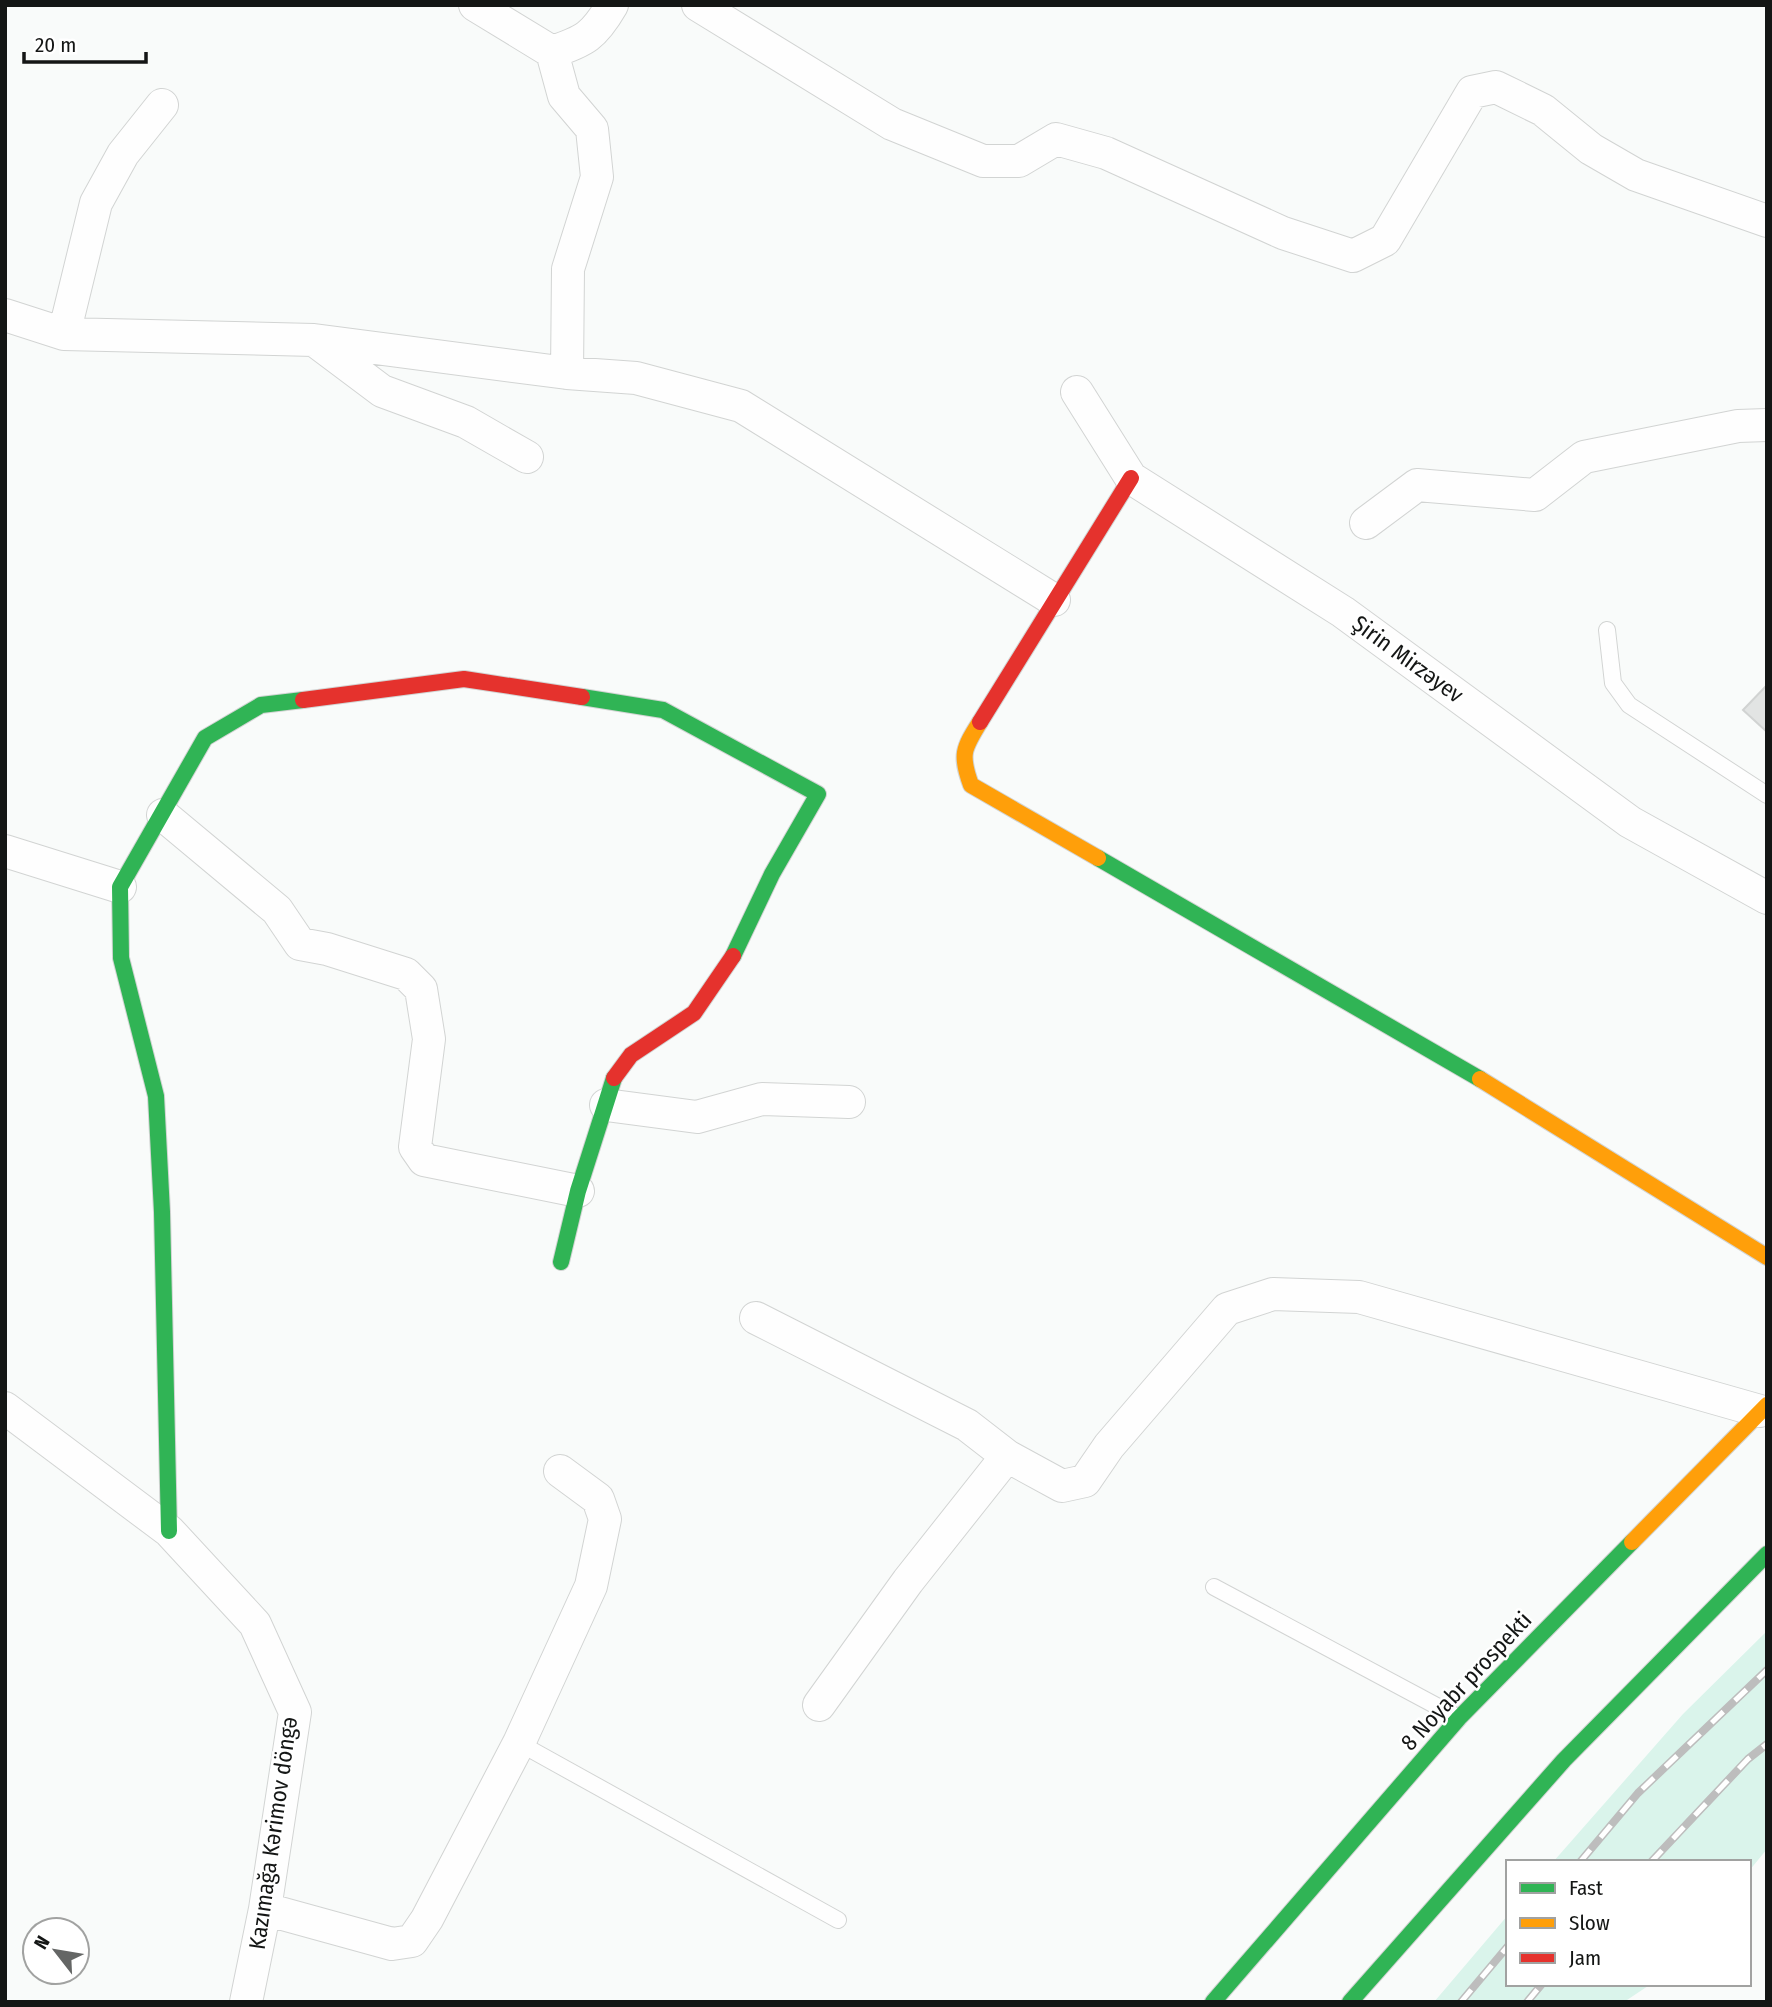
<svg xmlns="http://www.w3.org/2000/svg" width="1772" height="2007" viewBox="0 0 1772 2007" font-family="'Fira Sans Condensed',sans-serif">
  <rect width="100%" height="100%" fill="#f9fbfa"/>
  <path fill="#daf4eb" d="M1767,1631V1849L1749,1871V1862H1553L1683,1714Z
    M1508,1915V1984H1651L1624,2002H1434Z"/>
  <path fill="#e2e4e3" stroke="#d1d3d2" stroke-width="2" d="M1767,685V732L1743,710Z"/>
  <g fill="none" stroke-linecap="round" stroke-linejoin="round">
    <g stroke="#d2d4d3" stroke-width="18">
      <path id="lane" d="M1607,630L1613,683L1629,705L1767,795
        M1214,1587L1459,1718
        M519,1743L838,1920"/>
    </g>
    <g stroke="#d2d4d3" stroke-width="34">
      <path id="street" d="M475,5L552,52
        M698,5L892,124L983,161H1019L1056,139L1106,153L1283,233L1353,256L1385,240L1472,92L1496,87L1543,110L1591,149L1636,175L1767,221
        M552,52L564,96L592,129L597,177L568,269L567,373
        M552,52C585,41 594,36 612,5
        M5,315L64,334L314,340L567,373L636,378L741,406L1054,600
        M64,334L96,203L123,154L162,105
        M318,343L382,391L466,422L527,457
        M1077,392L1131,478L1343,612L1630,822L1767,898
        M1366,523L1417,485L1535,495L1584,457L1738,426L1767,425
        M163,815L277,910L300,944L327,949L406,974L421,989L429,1039L415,1147L424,1160L578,1191
        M5,851L120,887
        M606,1105L697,1117L762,1099L849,1102
        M756,1318L967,1425L1007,1456L1062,1486L1085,1481L1109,1446L1227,1309L1273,1294L1359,1297L1760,1411
        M5,1408L169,1531L255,1624L295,1712L265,1909L246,2002
        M819,1705L908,1581L1007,1456
        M265,1909L392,1944L412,1941L427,1919L519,1743L591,1586L605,1519L598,1499L560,1471"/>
    </g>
    <g stroke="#d2d4d3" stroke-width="18">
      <path id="fast" d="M582,697L663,710L818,794L772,874L733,956
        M1098,858L1480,1079
        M561,1262L578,1191L614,1078
        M169,1531L162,1212L156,1096L121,958L120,887L205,738L261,705L303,700
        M1213,2002L1459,1718L1632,1542
        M1350,2002L1564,1760L1767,1554"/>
    </g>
    <g stroke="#d2d4d3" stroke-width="18">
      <path id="slow" d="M980,722C963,749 960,755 971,785L1098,858
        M1480,1079L1767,1257
        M1632,1542L1767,1405"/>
    </g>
    <g stroke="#d2d4d3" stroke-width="18">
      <path id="jam" d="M303,700L464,679L582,697
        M980,722L1131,478
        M614,1078L631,1055L694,1013L733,956"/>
    </g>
    <use href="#lane" stroke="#fefefe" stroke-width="16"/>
    <use href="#street" stroke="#fefefe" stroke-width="32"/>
    <use href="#fast" stroke="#30b455" stroke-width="16"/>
    <use href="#slow" stroke="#ff9f0a" stroke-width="16"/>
    <use href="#jam" stroke="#e5322d" stroke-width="16"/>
    <g stroke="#bdbdbd" stroke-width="8">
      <path id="rail" d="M1580,1862L1638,1793L1767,1670
        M1651,1862L1748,1759L1767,1744
        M1461,2002L1508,1946
        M1527,2002L1542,1984"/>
    </g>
    <use href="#rail" stroke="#fff" stroke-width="5" stroke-dasharray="16" stroke-linecap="butt"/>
  </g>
  <g text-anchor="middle" stroke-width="5" stroke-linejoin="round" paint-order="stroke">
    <g font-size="23" fill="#141615" stroke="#fff">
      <text transform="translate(1408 659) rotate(36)" y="8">Şirin Mirzəyev</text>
      <text transform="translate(1466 1681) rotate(-47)" y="8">8 Noyabr prospekti</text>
      <text transform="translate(273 1833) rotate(-82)" y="8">Kazımağa Kərimov döngə</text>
    </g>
  </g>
  <rect width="1772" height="2007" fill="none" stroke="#141615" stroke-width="14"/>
  <rect x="1506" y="1860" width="245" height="126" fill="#ffffff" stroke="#a1a2a1" stroke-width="2"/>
  <rect x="1520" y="1883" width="35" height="10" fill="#30b455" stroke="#a1a2a1" stroke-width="2"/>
  <text x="1569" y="1895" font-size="21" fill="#141615">Fast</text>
  <rect x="1520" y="1918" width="35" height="10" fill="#ff9f0a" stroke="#a1a2a1" stroke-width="2"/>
  <text x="1569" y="1930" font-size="21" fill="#141615">Slow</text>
  <rect x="1520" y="1953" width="35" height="10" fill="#e5322d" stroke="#a1a2a1" stroke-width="2"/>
  <text x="1569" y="1965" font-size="21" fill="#141615">Jam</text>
  <g transform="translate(56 1951) rotate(301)"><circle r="33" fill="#ffffff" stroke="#a1a2a1" stroke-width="2"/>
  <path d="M0-5L12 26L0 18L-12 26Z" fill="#646665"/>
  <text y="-10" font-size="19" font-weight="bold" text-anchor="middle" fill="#141615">N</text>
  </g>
  <path d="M24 52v10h122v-10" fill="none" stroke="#141615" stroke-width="3.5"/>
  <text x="35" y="52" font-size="21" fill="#141615" stroke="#ffffff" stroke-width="5" paint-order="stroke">20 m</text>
</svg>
